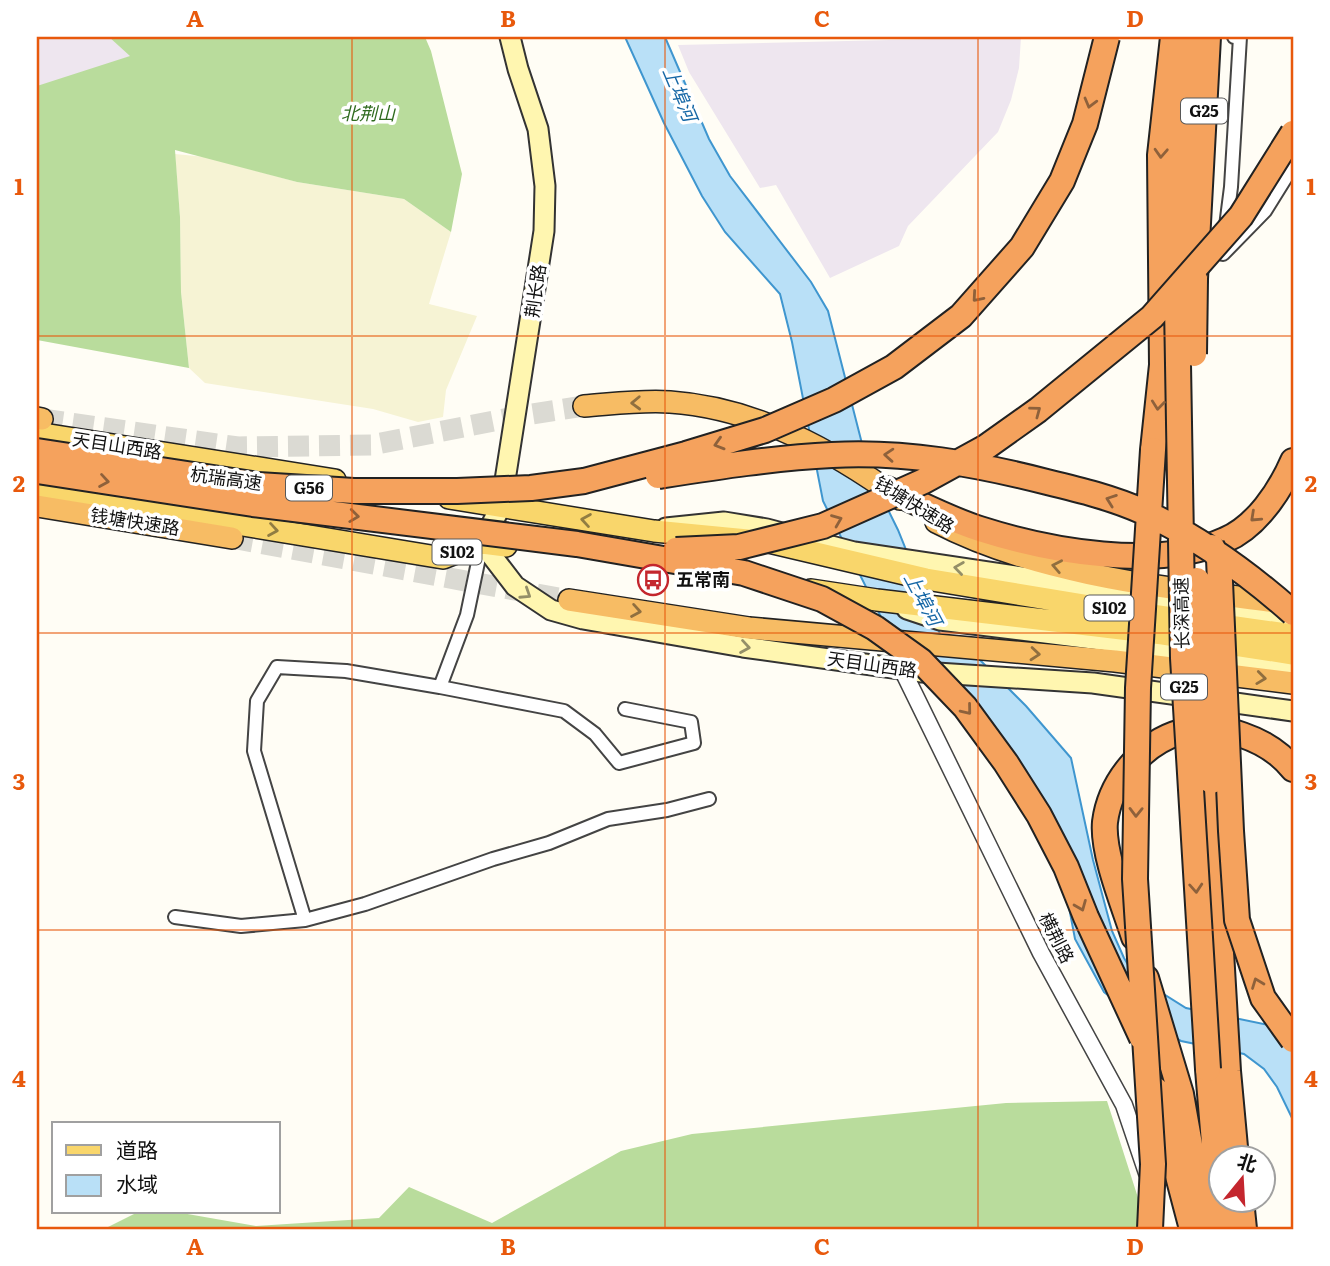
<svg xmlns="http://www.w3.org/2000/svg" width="1330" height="1266" viewBox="0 0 1330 1266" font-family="Literata,'Noto Sans SC',serif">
  <rect width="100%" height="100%" fill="#fffdf5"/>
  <path fill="#eee6ef" d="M37,37H109L131,56L37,88Z
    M1021,37L1019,68L1011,100L998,132L908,226L899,246L830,278L776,185L760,188L689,72L678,45Z"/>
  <path fill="#f6f3d4" d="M175,154L206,157L297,182L404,199L451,232L429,304L477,316L446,390L443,417L418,422L373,409L205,383L189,368L181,292L180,217Z"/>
  <path fill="#b9dc9c" d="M109,37H425L431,51L462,174L451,232L404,199L297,182L175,150L180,217L181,292L189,368L37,340V86L130,56Z
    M1107,1101L1148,1229H104L138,1212H176L256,1226L379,1218L409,1187L492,1223L621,1151L692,1134L1006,1103Z"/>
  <path fill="#b9e0f7" stroke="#3f96cf" stroke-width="2" d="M625,37H665L709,139L730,176L811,282L828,311L869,471L898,530L940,634L975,655L1026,706L1071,758L1093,860L1112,931L1124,958L1135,976L1186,1008L1293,1030V1120L1277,1087L1264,1069L1244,1054L1181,1041L1136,1017L1104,992L1075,939L1064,881L982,735L884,623L823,501L792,342L780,294L725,232L702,196L664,123Z"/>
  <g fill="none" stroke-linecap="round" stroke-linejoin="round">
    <path stroke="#dbdad3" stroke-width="21" stroke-dasharray="21 10" stroke-linecap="butt" d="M42,419L238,447L371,445L525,415L584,406
      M232,538L569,600"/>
    <g stroke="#444" stroke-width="16">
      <path id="minor" d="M1226,226L1231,187L1240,37H1234
        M1223,254L1265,211L1293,166
        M440,687L467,615L482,543
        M175,917L241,926L305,920L254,751L257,701L277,667L346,671L440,687L564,711L595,734L619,763L694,743L691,722L625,709
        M305,920L365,904L493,859L549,843L608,819L667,810L709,799"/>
    </g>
    <g stroke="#444" stroke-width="19">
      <path id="tertiary" d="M902,669L1041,953L1124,1105L1147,1173"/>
    </g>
    <g stroke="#333" stroke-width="23">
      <path id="secondary" d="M510,37L518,69L538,129L545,186L544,231L501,506L482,543L515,586L551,610L583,619L743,647L922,672L1093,683L1293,711
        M666,528L724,522L767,529L854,552L1293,617
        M907,609L940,620L1293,664"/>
    </g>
    <g stroke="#222" stroke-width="24">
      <path id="primary" d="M37,433L335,480
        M37,491L443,558L482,543L506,546
        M449,498L654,531L769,542L926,579L1090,606L1293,635
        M811,590L877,600L1163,634L1293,654"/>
    </g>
    <g stroke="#222" stroke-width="24">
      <path id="trunk" d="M584,406C612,404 641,400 670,402C756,408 832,450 900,499
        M37,418L42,419
        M37,506L232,538
        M936,522C1040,576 1169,588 1284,603
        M569,600L749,628L1115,661L1293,683"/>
    </g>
    <g stroke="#222" stroke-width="28">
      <path id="motorway" d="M1195,279L1208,37
        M1177,298L1188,37
        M1153,450L1162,365L1160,155L1173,37
        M887,489C917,502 948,519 980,529C1049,551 1157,571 1225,540C1256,527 1280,491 1293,461
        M1211,781L1228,1071L1236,1158
        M1134,937C1124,906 1102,853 1105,822C1110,782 1142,743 1181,732C1220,721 1269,739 1293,769
        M1146,978L1181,1094L1205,1229
        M1208,1069L1221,1229
        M1155,1089L1192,1229
        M1241,1200L1244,1229"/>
    </g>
    <use href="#minor" stroke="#fff" stroke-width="12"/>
    <use href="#tertiary" stroke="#fff" stroke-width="16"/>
    <use href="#secondary" stroke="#fff6b0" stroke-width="19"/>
    <use href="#primary" stroke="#f9d66b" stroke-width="21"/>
    <use href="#trunk" stroke="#f7bc64" stroke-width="21"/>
    <use href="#motorway" stroke="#f5a25d" stroke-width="24"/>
    <g stroke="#222" stroke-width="28" stroke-linecap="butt">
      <path id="motorway-bridge" d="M1177,305L1183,658L1208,1069
        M1194,354L1195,279
        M37,451L258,485L354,491H457L531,488L584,481L686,454L765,430L834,400L894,367L961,316L1022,247L1062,181L1085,124L1107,37
        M37,471L253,504L577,544L744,573L822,599L875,628L921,661L965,707L1006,763L1039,815L1066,867L1086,917L1142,1038
        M658,476C716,467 773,458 832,455C905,451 977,464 1047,482C1080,490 1113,498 1144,512C1198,537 1249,574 1293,613
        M1212,547L1219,559L1231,831L1237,920L1263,998L1293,1040
        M676,550L739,547L823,526L924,481L986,447L1038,410L1152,317L1241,216L1293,133
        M1197,580L1211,781
        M1150,1229L1153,1164L1135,879L1138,688L1153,450"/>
    </g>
    <use href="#motorway-bridge" stroke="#f5a25d" stroke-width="24"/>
  </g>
  <defs><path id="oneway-chevron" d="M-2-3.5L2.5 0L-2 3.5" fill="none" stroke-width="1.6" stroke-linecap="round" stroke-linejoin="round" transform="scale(1.75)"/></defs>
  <g stroke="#8e613b">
    <use href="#oneway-chevron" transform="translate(1090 103) rotate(105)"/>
    <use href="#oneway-chevron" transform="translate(1161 153) rotate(93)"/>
    <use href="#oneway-chevron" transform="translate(977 297) rotate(131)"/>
    <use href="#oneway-chevron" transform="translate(1158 405) rotate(96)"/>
    <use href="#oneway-chevron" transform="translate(1036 411) rotate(-37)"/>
    <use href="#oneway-chevron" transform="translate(719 444) rotate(163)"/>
    <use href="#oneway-chevron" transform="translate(889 455) rotate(-176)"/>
    <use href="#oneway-chevron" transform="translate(104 481) rotate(9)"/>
    <use href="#oneway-chevron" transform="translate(1111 500) rotate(-160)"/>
    <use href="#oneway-chevron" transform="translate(354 516) rotate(7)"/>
    <use href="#oneway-chevron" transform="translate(1255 517) rotate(137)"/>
    <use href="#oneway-chevron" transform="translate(837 520) rotate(-22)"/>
    <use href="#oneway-chevron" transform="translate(967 710) rotate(51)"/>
    <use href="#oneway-chevron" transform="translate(1136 812) rotate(91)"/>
    <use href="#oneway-chevron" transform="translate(1196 888) rotate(86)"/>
    <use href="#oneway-chevron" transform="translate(1081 906) rotate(68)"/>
    <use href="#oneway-chevron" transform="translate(1257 983) rotate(-111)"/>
  </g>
  <g stroke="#906f3f">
    <use href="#oneway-chevron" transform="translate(636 403) rotate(178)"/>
    <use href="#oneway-chevron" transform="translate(1057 566) rotate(-169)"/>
    <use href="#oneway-chevron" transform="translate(636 611) rotate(10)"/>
    <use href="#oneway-chevron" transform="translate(1035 654) rotate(5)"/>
    <use href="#oneway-chevron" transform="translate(1261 678) rotate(7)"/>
  </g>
  <g stroke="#917d42">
    <use href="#oneway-chevron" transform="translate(586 520) rotate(-171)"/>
    <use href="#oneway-chevron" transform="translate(273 530) rotate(9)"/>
  </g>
  <g stroke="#948f68">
    <use href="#oneway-chevron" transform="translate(959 568) rotate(-172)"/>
    <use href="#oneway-chevron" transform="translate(526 594) rotate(33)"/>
    <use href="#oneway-chevron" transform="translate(745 647) rotate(9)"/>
  </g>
  <path fill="none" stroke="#e8590c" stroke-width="2" stroke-opacity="0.55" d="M352,37V1229M665,37V1229M978,37V1229M37,336H1293M37,633H1293M37,930H1293"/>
  <defs>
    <g id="bus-ring" transform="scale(1.575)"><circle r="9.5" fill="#fff" stroke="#c4262e" stroke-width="1.5"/><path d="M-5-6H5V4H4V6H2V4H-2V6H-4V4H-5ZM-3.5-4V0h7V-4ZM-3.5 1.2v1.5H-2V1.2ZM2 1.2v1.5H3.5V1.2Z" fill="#c4262e"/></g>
  </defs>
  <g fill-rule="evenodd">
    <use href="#bus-ring" x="653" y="580"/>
  </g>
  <g text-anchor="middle" stroke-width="7" stroke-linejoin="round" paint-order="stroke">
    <g fill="#fff" stroke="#585858" stroke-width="2">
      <rect x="1181" y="98.5" width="46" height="25" rx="5"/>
      <rect x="286" y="475.5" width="46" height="25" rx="5"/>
      <rect x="432.5" y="539.5" width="49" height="25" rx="5"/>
      <rect x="1084.5" y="595.5" width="49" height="25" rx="5"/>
      <rect x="1161" y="674.5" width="46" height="25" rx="5"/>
    </g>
    <g font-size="16" font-weight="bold" fill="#111">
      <text x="1204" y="117">G25</text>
      <text x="309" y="494">G56</text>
      <text x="457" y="558">S102</text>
      <text x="1109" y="614">S102</text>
      <text x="1184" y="693">G25</text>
    </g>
    <g font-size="18" font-style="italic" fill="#2f6b1f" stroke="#fff">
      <text x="368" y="120">北荆山</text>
    </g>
    <g font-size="18" fill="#111" stroke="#fff">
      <text transform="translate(536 291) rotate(-82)" y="6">荆长路</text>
      <text transform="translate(117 446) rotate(9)" y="6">天目山西路</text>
      <text transform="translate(226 479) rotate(8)" y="6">杭瑞高速</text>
      <text transform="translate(914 505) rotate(32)" y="6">钱塘快速路</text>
      <text transform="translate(135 522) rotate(9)" y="6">钱塘快速路</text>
      <text transform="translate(1182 613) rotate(-91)" y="6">长深高速</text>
      <text transform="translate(872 665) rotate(8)" y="6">天目山西路</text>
      <text transform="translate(1056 938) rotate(63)" y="6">横荆路</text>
    </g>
    <g font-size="18" font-weight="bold" fill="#111" stroke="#fff" text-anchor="start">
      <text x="676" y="586">五常南</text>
    </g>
    <g font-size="19" font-style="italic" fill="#1768a6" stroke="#fff">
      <text transform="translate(680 94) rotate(67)" y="7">上埠河</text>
      <text transform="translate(923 599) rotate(62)" y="7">上埠河</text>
    </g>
  </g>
  <rect width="1330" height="1266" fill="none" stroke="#ffffff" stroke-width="77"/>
  <rect x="52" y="1122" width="228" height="91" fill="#ffffff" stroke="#a0a0a0" stroke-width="2"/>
  <rect x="66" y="1145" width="35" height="10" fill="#f9d66b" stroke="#a0a0a0" stroke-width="2"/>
  <text x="116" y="1158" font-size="21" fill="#111111">道路</text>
  <rect x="66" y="1175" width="35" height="21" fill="#b9e0f7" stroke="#a0a0a0" stroke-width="2"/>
  <text x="116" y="1192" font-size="21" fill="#111111">水域</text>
  <g transform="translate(1242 1179) rotate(18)"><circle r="33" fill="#ffffff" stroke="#a0a0a0" stroke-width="2"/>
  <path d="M0-5L12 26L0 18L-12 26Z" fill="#c4262e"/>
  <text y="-10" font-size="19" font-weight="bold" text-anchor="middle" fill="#111111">北</text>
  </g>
  <rect x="38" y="38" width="1254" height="1190" fill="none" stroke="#e8590c" stroke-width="2.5"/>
  <g font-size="23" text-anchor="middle" font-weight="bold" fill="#e8590c">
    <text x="195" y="27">A</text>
    <text x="508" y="27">B</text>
    <text x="822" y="27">C</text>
    <text x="1135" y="27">D</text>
    <text x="19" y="195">1</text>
    <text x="1311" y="195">1</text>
    <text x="19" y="492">2</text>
    <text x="1311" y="492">2</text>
    <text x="19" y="790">3</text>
    <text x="1311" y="790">3</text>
    <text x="19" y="1087">4</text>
    <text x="1311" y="1087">4</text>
    <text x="195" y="1255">A</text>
    <text x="508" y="1255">B</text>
    <text x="822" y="1255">C</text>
    <text x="1135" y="1255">D</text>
  </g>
</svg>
